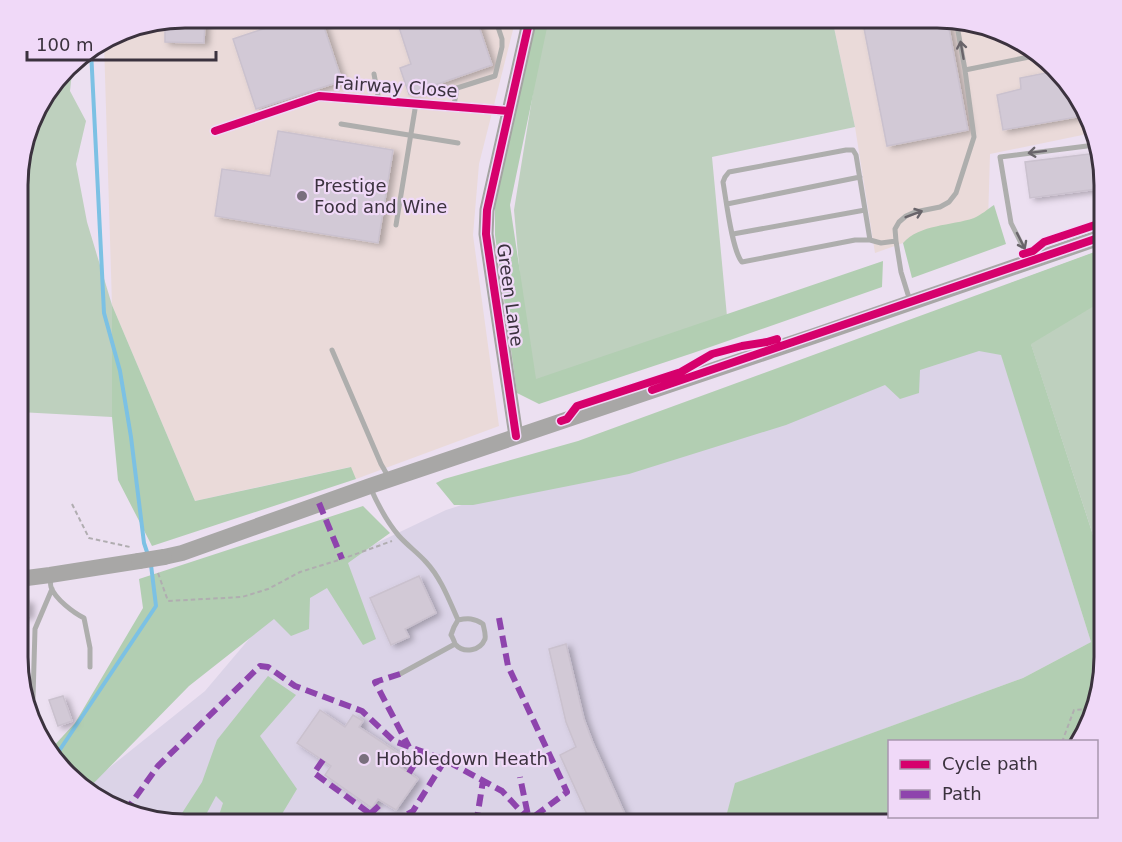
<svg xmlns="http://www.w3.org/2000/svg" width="1122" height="842" viewBox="0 0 1122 842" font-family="'DejaVu Sans',sans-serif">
  <defs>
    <filter id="shadow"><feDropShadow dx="4.5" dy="2.5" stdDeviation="3" flood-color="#0004"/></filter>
  </defs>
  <rect width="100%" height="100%" fill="#ece0f1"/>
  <path fill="#dbd3e7" d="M996,337L1091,642L1023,678L736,783L724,824H175L122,811L84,788L205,691L299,580L446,510Z"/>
  <path fill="#eadad9" d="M186,18H516L479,164L473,235L499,426L356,479L350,467L195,501L112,305L104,43L131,27Z
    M832,18H947L1000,31L1047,59L1087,112L1092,133L990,154L988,222L908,239L903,243L875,253L855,127Z"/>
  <path fill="#bed0be" d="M545,18H832L855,127L712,157L728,327L530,388L514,210Z
    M73,63L70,91L86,121L76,164L87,222L112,305V417L19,412V163L40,102Z
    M1104,249V569L1011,283Z"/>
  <path fill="#b2ceb2" d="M536,18H549L510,205L536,379L883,261L882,287L693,353L539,404L517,393L495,235V198Z
    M994,205L1006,244L912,278L903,243C920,224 951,226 974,218C981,215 988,209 994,205Z
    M1100,250L1104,274V300L1031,344L1104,569V668L1091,720L1078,741L890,742V816L969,817L936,824H724L735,783L1023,678L1091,642L1001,355L979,351L920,370L919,393L900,399L885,385L786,425L629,474L473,505H454L436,483L444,479L578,441Z
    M112,305L195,501L351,467L356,479L152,546L118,480L112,417Z
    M363,506L390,533L348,563L376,639L363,645L327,588L310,598L309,629L291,636L274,619L189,686L87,790L75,783L50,750L75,723L143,608L139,579Z
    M268,676L296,695L260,736L297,789L276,824H216L223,803L216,796L201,824H175L202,782L217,740Z"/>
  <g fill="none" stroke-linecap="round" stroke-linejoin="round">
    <path stroke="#7cc1e4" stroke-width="4" d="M91,50L104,313L120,371L131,437L144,543L148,555
      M55,757L156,606L151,565"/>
  </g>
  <path fill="#d2c9d6" stroke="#cac1ce" stroke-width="1.5" filter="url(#shadow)" d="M186,18H205L204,43L165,42V21Z
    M296,18H321L342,81L256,109L233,39Z
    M396,18H476L492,65L409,94L400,68L411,64Z
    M862,18H947L968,130L887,146Z
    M1056,71L1087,112L1088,115L1003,130L997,95L1021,89L1020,78Z
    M278,131L393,150L378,243L215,216L222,169L270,176Z
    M1097,153L1104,188L1030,198L1025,162Z
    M419,576L436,613L405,629L409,637L391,645L370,598Z
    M19,601H29V616H18Z
    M566,644L584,719L593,743L628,821L620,824H610L607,815L590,821L560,755L576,747L566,722L549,649Z
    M63,696L72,721L58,726L49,700Z
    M320,710L345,727L353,715L363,721L359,727L406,758L400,767L418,779L396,810L378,799L372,808L325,775L331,766L297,743Z"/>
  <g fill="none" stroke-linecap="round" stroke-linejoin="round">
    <path stroke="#b0adb0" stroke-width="2" stroke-dasharray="4.5 3" stroke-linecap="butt" d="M72,504L89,538L130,547
      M158,573L168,601L242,597L268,589L300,572L342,559L392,541
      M1062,742L1074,710L1094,709
      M906,824L913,816"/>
    <path stroke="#aeaead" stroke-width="5" d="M253,18H255
      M965,70L1039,55
      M374,74L379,101
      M454,105L457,88L495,76L502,47V39L495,18
      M341,124L458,143
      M727,204L860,177
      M396,225L416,103
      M733,234L865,210
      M870,240L856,155L853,150H846L729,172L725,177L723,182C726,199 732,251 742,262L855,240H870L881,243L896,241
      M1029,259L1011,223L1000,157L1095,145
      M910,301L901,272L896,241L895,229L899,222L906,216L915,212L940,207L949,202L956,193L974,137L965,70L956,20
      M332,350L381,464L389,478
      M370,487C378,505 386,521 399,536C407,545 418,553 426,562C441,578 449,600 458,620C468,618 474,618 483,624C484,629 486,634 485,639C480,651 464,654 455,644C455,643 452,636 451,635L454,627L458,620
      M50,577C51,580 50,584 51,587C55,599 74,613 84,618L90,648V667
      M400,674L455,644
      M33,698L35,629L52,589"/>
    <path stroke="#aeaead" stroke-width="10" d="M215,131L319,96L509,111"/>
    <path stroke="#a4a4a2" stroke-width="15" d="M516,436L486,234L487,210L530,18"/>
    <path stroke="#a8a7a6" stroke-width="16" d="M164,557L182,553L370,486L814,336L1104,236
      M19,579L50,575L139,561"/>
    <path stroke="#a8a7a6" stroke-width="16" d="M139,561L164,557"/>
    <path stroke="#8e44ad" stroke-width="6" stroke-dasharray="12 6" stroke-linecap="butt" d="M319,503L342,559
      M499,618L508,666L567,792L524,824
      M400,674L375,682L409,747
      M323,760L314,773L376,818L395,821L413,811L445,760
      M409,773L422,752
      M125,812L158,766L260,666L268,667L295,686L362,711L394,741L445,760L502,791L529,820L520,777
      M370,814L383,802
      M476,824L483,781"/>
    <g stroke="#f0d9f8" stroke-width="11">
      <path id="cycleway" d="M215,131L319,96L509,111
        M1023,254L1033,251L1044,242L1104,222
        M652,390L1104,236
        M561,421L567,419L577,406L681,372L712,354L742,346L767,342L777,339
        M516,436L486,234L487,210L530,18"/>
    </g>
    <use href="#cycleway" stroke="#d6006c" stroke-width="8"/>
  </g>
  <defs><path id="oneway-shaft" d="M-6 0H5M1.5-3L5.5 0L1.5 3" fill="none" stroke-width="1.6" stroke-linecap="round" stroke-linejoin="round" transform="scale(1.5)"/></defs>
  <g stroke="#69646a">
    <use href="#oneway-shaft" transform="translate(962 50) rotate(-100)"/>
    <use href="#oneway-shaft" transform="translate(1037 152) rotate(173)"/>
    <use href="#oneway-shaft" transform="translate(914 214) rotate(-21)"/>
    <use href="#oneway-shaft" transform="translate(1021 241) rotate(63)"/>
  </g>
  <g fill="#796f7d" stroke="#f0d9f8" stroke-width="2">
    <circle cx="302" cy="196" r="6"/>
    <circle cx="364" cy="759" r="6"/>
  </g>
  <g text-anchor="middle" stroke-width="4.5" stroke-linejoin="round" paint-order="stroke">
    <g font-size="18" fill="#3b323e" stroke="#f0d9f8">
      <text transform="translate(396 87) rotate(4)" y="6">Fairway Close</text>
      <text transform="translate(510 295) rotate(82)" y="6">Green Lane</text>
    </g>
    <g font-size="18" fill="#3b323e" stroke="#f0d9f8" text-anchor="start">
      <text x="314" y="192">Prestige<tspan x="314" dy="21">Food and Wine</tspan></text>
      <text x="376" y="765">Hobbledown Heath</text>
    </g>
  </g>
  <path d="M0 0H1122V842H0ZM185 28H937A157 157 0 0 1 1094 185V657A157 157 0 0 1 937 814H185A157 157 0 0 1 28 657V185A157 157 0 0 1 185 28Z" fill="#f0d9f8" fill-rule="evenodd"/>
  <path fill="none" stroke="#3b323e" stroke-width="3" d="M185 28H937A157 157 0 0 1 1094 185V657A157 157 0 0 1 937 814H185A157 157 0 0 1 28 657V185A157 157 0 0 1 185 28Z"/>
  <rect x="888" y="740" width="210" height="78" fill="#f0d9f8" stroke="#a896ae" stroke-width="1.5"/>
  <rect x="900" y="760" width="30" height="9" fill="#d6006c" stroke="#a896ae" stroke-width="1.5"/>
  <text x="942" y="770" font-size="18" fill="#3b323e">Cycle path</text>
  <rect x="900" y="790" width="30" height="9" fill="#8e44ad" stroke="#a896ae" stroke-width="1.5"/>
  <text x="942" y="800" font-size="18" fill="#3b323e">Path</text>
  <path d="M27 51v9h189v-9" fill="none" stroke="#3b323e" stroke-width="3"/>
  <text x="36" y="51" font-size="18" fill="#3b323e" stroke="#f0d9f8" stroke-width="4.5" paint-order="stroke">100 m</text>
</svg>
